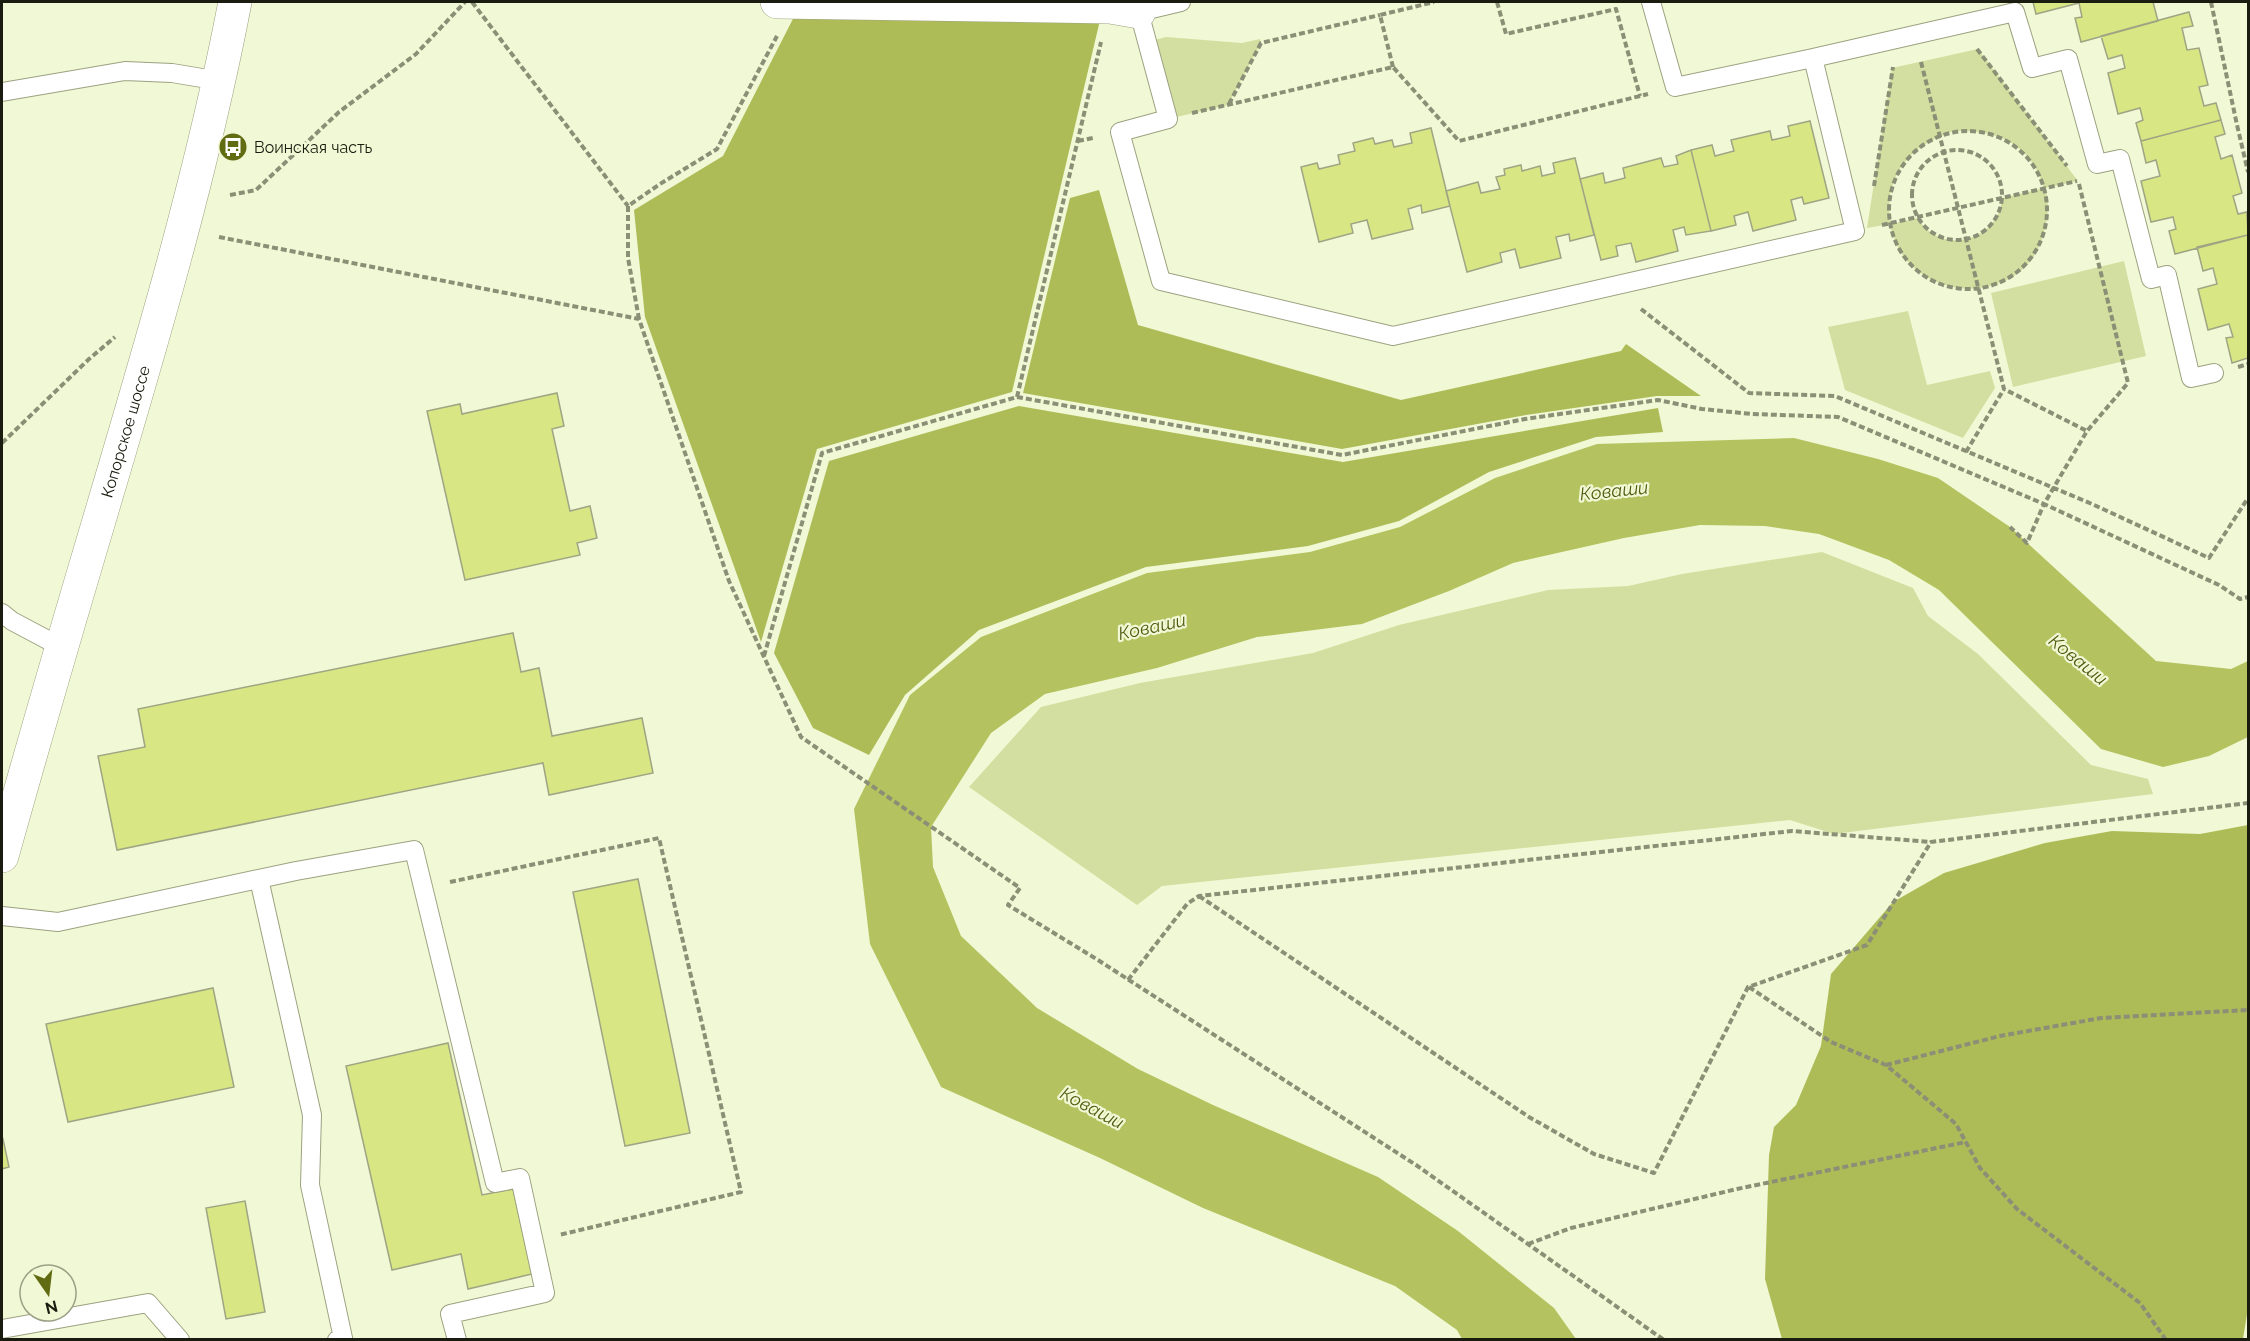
<svg xmlns="http://www.w3.org/2000/svg" width="2250" height="1341" viewBox="0 0 2250 1341" font-family="Raleway,sans-serif">
  <rect width="100%" height="100%" fill="#f1f8d5"/>
  <path fill="#d3dfa0" fill-rule="evenodd" d="M1166,37L1242,43L1260,39L1261,43L1228,105L1168,119L1147,42Z
    M1978,49L2078,181L2045,188C2050,203 2048,218 2044,233C2023,313 1904,304 1890,224L1867,228L1892,68ZM1954,131C1998,130 2030,143 2044,188L2002,198C2000,241 1939,257 1918,218L1891,224C1882,176 1911,145 1954,131Z
    M2124,261L2146,356L2013,387L1991,293Z
    M1908,311L1927,385L1990,371L1995,388L1963,438L1845,390L1828,327Z
    M1822,552L1913,588L1928,616L1978,654L2091,765L2148,779L2153,794L1834,834L1790,820L1162,886L1137,905L969,787L1041,707L1140,683L1313,653L1399,625L1548,590L1628,586L1682,574Z"/>
  <path fill="#aebc58" d="M797,11L1101,16L1012,392L817,449L761,642L645,317L634,210L723,156Z
    M1099,190L1138,325L1401,400L1621,351L1626,344L1701,396H1657L1526,415L1342,449L1023,393L1070,198Z
    M1019,406L1343,462L1658,408L1663,432L1596,437L1489,472L1399,521L1308,546L1146,567L979,630L905,695L869,755L813,728L774,653L829,461Z
    M2248,825V1308L2243,1339H1782L1765,1279L1769,1155L1774,1127L1796,1105L1821,1046L1831,974L1893,902L1944,873L2045,843L2112,831L2200,834Z"/>
  <path fill="#b4c35f" d="M1794,438L1878,459L1938,478L2010,527L2156,661L2231,669L2248,661V737L2209,756L2163,767L2101,749L1939,590L1889,560L1819,534L1765,526L1700,525L1624,538L1513,563L1449,591L1362,624L1257,637L1157,668L1045,694L991,733L931,827L933,867L961,936L1037,1008L1138,1069L1213,1105L1378,1177L1458,1231L1554,1308L1576,1339H1462L1457,1330L1395,1286L1203,1208L1100,1158L941,1087L870,944L854,809L910,695L981,637L1147,573L1310,552L1400,527L1495,478L1597,444Z"/>
  <path fill="#d8e783" stroke="#9fa584" stroke-width="1.5" d="M2033,2H2153L2158,21L2081,42L2075,18L2082,17L2079,3L2036,14Z
    M2189,12L2193,26L2182,28L2187,50L2199,48L2208,85L2199,87L2204,106L2216,103L2221,120L2141,141L2136,123L2143,120L2140,108L2118,114L2108,73L2125,68L2122,55L2108,59L2101,36Z
    M2221,120L2225,134L2215,137L2221,159L2232,155L2242,193L2233,196L2238,214L2247,212L2248,235L2175,254L2169,231L2176,229L2173,217L2151,222L2141,181L2160,176L2156,160L2146,163L2141,141Z
    M1810,121L1829,198L1804,204L1802,197L1791,200L1796,220L1753,231L1748,212L1734,216L1736,225L1711,231L1691,150L1712,145L1715,156L1734,151L1731,140L1770,131L1772,140L1790,136L1788,126Z
    M1431,128L1450,206L1422,213L1421,205L1408,209L1413,229L1372,239L1367,220L1351,224L1353,233L1319,242L1301,167L1317,163L1319,169L1340,164L1338,155L1355,151L1353,143L1373,138L1375,144L1392,140L1394,147L1412,143L1410,133Z
    M1691,150L1711,231L1686,235L1684,227L1673,230L1678,251L1636,262L1631,243L1616,246L1618,256L1601,260L1580,179L1603,173L1605,183L1625,178L1623,168L1661,158L1664,167L1678,164L1676,156Z
    M1575,158L1594,235L1570,241L1569,234L1556,237L1561,258L1520,268L1515,249L1500,253L1502,262L1467,272L1446,191L1478,182L1481,193L1500,189L1496,177L1505,175L1504,169L1521,165L1522,171L1540,166L1542,176L1555,173L1553,163Z
    M2248,235V358L2232,363L2226,338L2233,337L2229,324L2208,330L2198,289L2217,284L2213,268L2203,271L2197,247Z
    M557,393L564,426L552,429L570,511L590,506L597,538L577,543L580,555L465,580L427,411L460,404L462,414Z
    M513,633L521,672L539,668L552,736L642,718L653,773L549,795L543,763L117,850L98,756L145,747L138,709Z
    M638,879L690,1133L625,1146L573,892Z
    M213,988L234,1087L68,1122L46,1024Z
    M448,1043L482,1195L513,1189L532,1274L468,1289L461,1254L392,1270L346,1066Z
    M3,1139L9,1167L2,1169V1140Z
    M245,1201L265,1312L226,1319L206,1208Z"/>
  <g fill="none" stroke-linecap="round" stroke-linejoin="round">
    <g stroke="#9ca281" stroke-width="20">
      <path id="service" d="M1181,2L1139,12L1168,119L1120,132L1161,281L1393,336L1855,231L1813,58L1675,87L1651,2
        M1813,58L2015,12L2032,68L2068,59L2097,164L2120,159L2151,279L2167,275L2191,378L2214,373
        M2,92L125,71L172,73L220,81
        M2,613L12,621L61,647
        M259,879L312,1115L310,1185L343,1338L337,1340
        M2,916L58,922L296,871L414,850L495,1183L520,1178L545,1293L450,1314L457,1340
        M2,1329L148,1303L180,1340"/>
    </g>
    <g stroke="#9ca281" stroke-width="34">
      <path id="minor" d="M777,2L1110,7L1139,12"/>
    </g>
    <g stroke="#9ca281" stroke-width="34">
      <g id="secondary">
        <path id="s1" d="M2,856C33,745 65,635 98,524C149,352 201,179 235,2"/>
      </g>
    </g>
    <path stroke="#8a8f76" stroke-width="4" stroke-dasharray="6 3" stroke-linecap="butt" d="M472,2L628,206
      M1497,2L1506,34L1616,9L1640,96
      M2211,2L2237,125L2248,172
      M1977,49L2067,166
      M1921,62L2004,389L2087,431
      M1393,67L1380,15L1434,2
      M1229,104L1261,43L1380,15
      M1192,113L1393,67L1459,141L1648,94
      M1889 210a79 79 0 1 1 158 0a79 79 0 1 1-158 0Z
      M1078,141L1093,138
      M1912 195a45 45 0 1 1 90 0a45 45 0 1 1-90 0Z
      M2079,184L2128,383L2087,431L2044,504L2219,585L2240,599L2248,597
      M1874,186L1893,67
      M230,195L256,190L339,112L416,54L465,2
      M1882,225L2077,181
      M219,237L639,319L729,581L801,737L1020,888L1008,905L1098,960L1416,1165L1664,1340
      M1641,309L1749,393L1835,396L2092,504L2209,558L2248,498
      M639,319L628,258V206L660,184L717,149L777,36
      M2238,367L2248,364
      M1017,397L1342,455L1525,419L1658,400L1702,409L1752,414L1838,417L2044,504L2027,543L2010,527
      M2,443L89,359L115,337
      M1966,452L2004,389
      M764,656L822,453L1017,397L1101,42
      M450,882L659,838L741,1192L559,1235
      M1199,896L1529,1117L1594,1154L1654,1173L1748,987L1867,945L1931,842L2248,803
      M1128,980L1187,904L1199,896L1792,831L1931,842
      M1749,987L1831,1042L1886,1065L1956,1124L1980,1168L2017,1209L2140,1303L2166,1340
      M1886,1065L2000,1036L2101,1018L2248,1010
      M1528,1244L1571,1228L1737,1189L1966,1142"/>
    <use href="#service" stroke="#fff" stroke-width="18"/>
    <use href="#minor" stroke="#fff" stroke-width="33"/>
    <use href="#secondary" stroke="#fff" stroke-width="33"/>
  </g>
  <defs>
    <g id="bus-disc" transform="scale(1.5)"><circle r="9.5" fill="#616b11" stroke="#f1f8d5"/><path d="M-5-6H5V4H4V6H2V4H-2V6H-4V4H-5ZM-3.5-4V0h7V-4ZM-3.5 1.2v1.5H-2V1.2ZM2 1.2v1.5H3.5V1.2Z" fill="#fff"/></g>
  </defs>
  <g fill-rule="evenodd">
    <use href="#bus-disc" x="233" y="147"/>
  </g>
  <g text-anchor="middle" stroke-width="4.5" stroke-linejoin="round" paint-order="stroke">
    <g font-size="16" fill="#1a1c0f" stroke="#f1f8d5" text-anchor="start">
      <text x="254" y="153">Воинская часть</text>
    </g>
    <g font-size="16" fill="#1a1c0f" stroke="#f1f8d5">
      <text dy="6" stroke="none"><textPath href="#s1" startOffset="442">Копорское шоссе</textPath></text>
    </g>
    <g font-size="18" font-style="italic" fill="#515a10" stroke="#f1f8d5">
      <text transform="translate(1614 491) rotate(-6)" y="6">Коваши</text>
      <text transform="translate(1152 627) rotate(-12)" y="6">Коваши</text>
      <text transform="translate(2078 660) rotate(39)" y="6">Коваши</text>
      <text transform="translate(1092 1108) rotate(28)" y="6">Коваши</text>
    </g>
  </g>
  <rect width="2250" height="1341" fill="none" stroke="#1a1c0f" stroke-width="6"/>
  <g transform="translate(48 1293) rotate(166)"><circle r="28" fill="#f1f8d5" stroke="#9ba086" stroke-width="1.5"/>
  <path d="M0-4.5L10 22L0 15L-10 22Z" fill="#616b11"/>
  <text y="-9" font-size="16" font-weight="bold" text-anchor="middle" fill="#1a1c0f">N</text>
  </g>
</svg>
